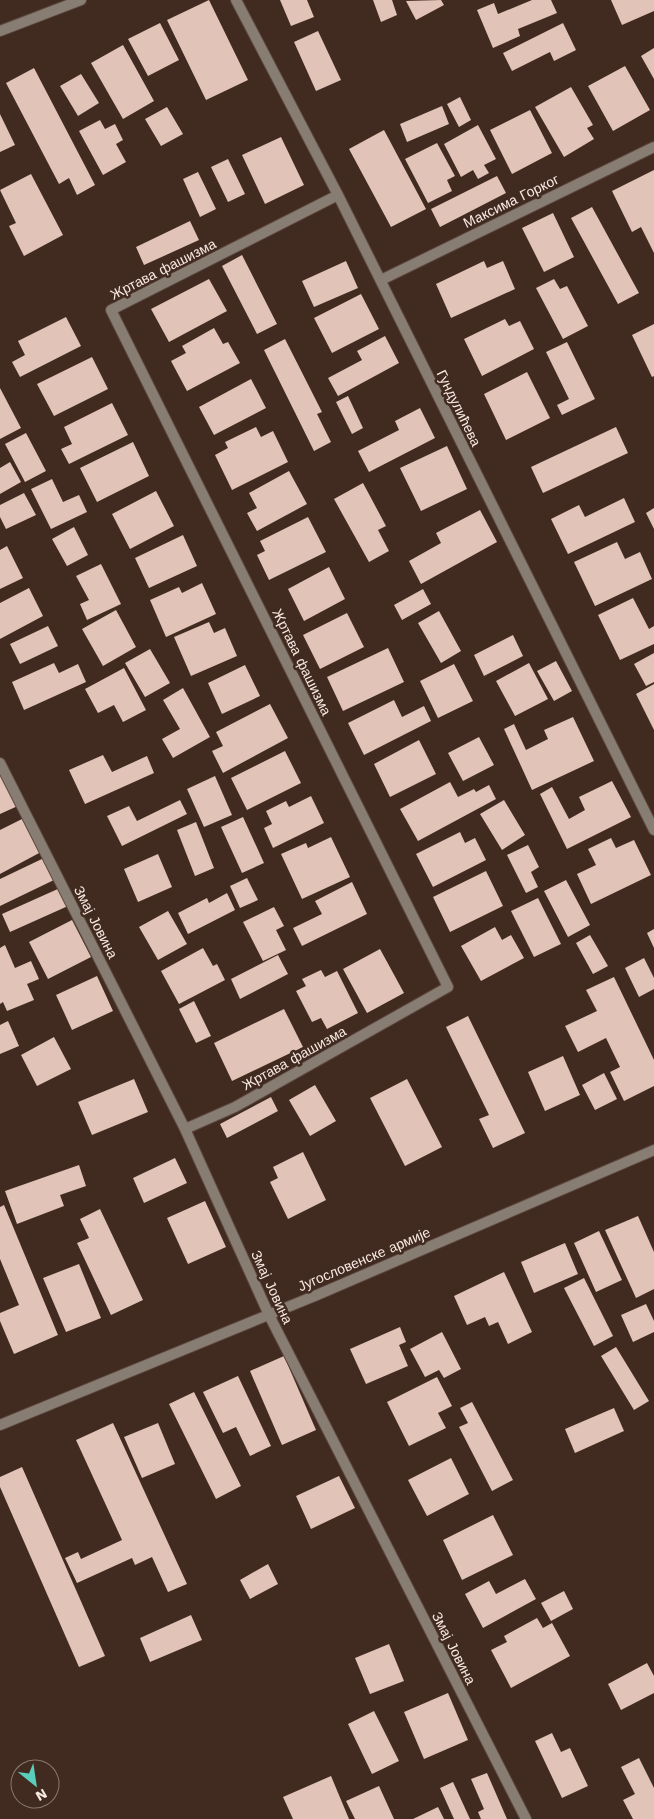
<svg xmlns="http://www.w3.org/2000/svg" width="654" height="1819" viewBox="0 0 654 1819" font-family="'Work Sans',sans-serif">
  <rect width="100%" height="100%" fill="#412b21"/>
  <path fill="#e1c3b7" d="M209,0L248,80L206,100L167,20Z
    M280,0H307L314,17L291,26Z
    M373,0H392L397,15L381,22Z
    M441,0L444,5L416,20L406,1Z
    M532,0H551L557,13L518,29L520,36L493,48L477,10L494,3L498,14Z
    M611,0H654V11L622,25Z
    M160,23L179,60L148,76L128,39Z
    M563,23L576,50L554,61L550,52L512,71L503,53Z
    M318,31L341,80L316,91L294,42Z
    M123,45L154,101L123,119L91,63Z
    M654,48V79L641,56Z
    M625,66L650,110L613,131L588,86Z
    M34,68L95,185L77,195L69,178L59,184L6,83Z
    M81,74L99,103L78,116L60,86Z
    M571,87L593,125L587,128L594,139L564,157L535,107Z
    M460,97L471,120L459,127L447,104Z
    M442,106L449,124L407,142L400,124Z
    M167,107L183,134L161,146L145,119Z
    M530,110L552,153L512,174L490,130Z
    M0,114L15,145L0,152Z
    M100,120L105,129L115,124L123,140L116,144L126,162L103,175L79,131Z
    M478,125L496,159L484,165L489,173L478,179L473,170L461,177L444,144Z
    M384,130L426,209L391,227L349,149Z
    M281,137L304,185L265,204L242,155Z
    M437,143L455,176L447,180L452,191L428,203L405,159Z
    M228,159L245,194L228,202L211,167Z
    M654,170V253L641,227L632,232L612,191Z
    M198,172L216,209L200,217L183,179Z
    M31,174L63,235L24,256L9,226L16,223L0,190Z
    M497,176L506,193L440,227L431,209Z
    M592,207L639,293L618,304L571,218Z
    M553,213L574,257L544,272L522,228Z
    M190,221L199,240L144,265L136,247Z
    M242,255L277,324L257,334L222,266Z
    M346,261L358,288L314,307L302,281Z
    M484,261L487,268L503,261L515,289L451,318L436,284Z
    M209,279L227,311L169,342L151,309Z
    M554,279L560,289L567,286L588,326L563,339L536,288Z
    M361,294L379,329L332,353L314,318Z
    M66,317L81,346L20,377L12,362L25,355L18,341Z
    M505,319L509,326L520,321L534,349L482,376L464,339Z
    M654,324V376L652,377L632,335Z
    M214,328L223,344L228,342L240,363L187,391L171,361L186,353L182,346Z
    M385,336L399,363L338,396L328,378L362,360L357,351Z
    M285,339L322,412L317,414L331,442L314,451L264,350Z
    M567,342L595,399L562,415L557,405L569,399L546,352Z
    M92,357L108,389L54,416L37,384Z
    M527,372L550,418L506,440L484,394Z
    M251,379L266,408L214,435L199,407Z
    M0,388L21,428L0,439Z
    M348,396L363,428L352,434L336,402Z
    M112,403L128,435L69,464L61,449L72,444L64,427Z
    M420,408L435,438L369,472L358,451L399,430L395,421Z
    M256,427L261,437L273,431L288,462L232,490L215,455L228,448L225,442Z
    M616,427L628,453L543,493L531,467Z
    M26,433L46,471L25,482L5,444Z
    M133,442L149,476L97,502L80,468Z
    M447,446L467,489L421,511L400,468Z
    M10,462L21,482L0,494V468Z
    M289,471L307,504L257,531L247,513L257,508L249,493Z
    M52,479L63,502L79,495L87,512L51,529L31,489Z
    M363,483L386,526L378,530L389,551L369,562L334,499Z
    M156,491L174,526L130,549L112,514Z
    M24,493L36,515L6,529L0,517V505Z
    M624,498L635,522L568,554L551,519L579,505L585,517Z
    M654,508V529L646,513Z
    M480,510L497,542L421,584L409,561L441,543L436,533Z
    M308,517L326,552L269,580L257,555L265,551L260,541Z
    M74,527L88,555L67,566L52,539Z
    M183,535L197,566L149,588L135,558Z
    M617,542L625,559L640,552L652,579L595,606L574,562Z
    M7,546L23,578L0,589V550Z
    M101,564L121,604L87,620L80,604L89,600L76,576Z
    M329,567L345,599L304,621L288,589Z
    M202,583L216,614L166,637L150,600L179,587L182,593Z
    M29,588L43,616L0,639V603Z
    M423,589L431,604L402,620L394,605Z
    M633,598L649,629L654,626V644L620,660L598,615Z
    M116,610L136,647L103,666L82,629Z
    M439,611L461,651L441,663L418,623Z
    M347,613L364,647L320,669L303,635Z
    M209,622L214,633L225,628L237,656L191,676L174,637Z
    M48,626L58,646L20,664L10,644Z
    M513,635L523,656L484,676L474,655Z
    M388,648L404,682L343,711L327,677Z
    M150,649L170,683L145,697L125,663Z
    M654,653V682L646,686L634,664Z
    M556,661L572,691L554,701L537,671Z
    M54,663L59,673L78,664L86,682L24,710L12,682Z
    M529,663L548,699L515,716L496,681Z
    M454,664L473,701L438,718L420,681Z
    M245,665L260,696L222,714L208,683Z
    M124,668L146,710L123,722L114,705L98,713L85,689Z
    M654,684V730L636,694Z
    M183,688L210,737L173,758L162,739L180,729L163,700Z
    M394,700L402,717L424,706L431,721L364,755L348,723Z
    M270,704L288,738L223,773L212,751L223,746L216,732Z
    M573,717L594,761L532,790L504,729L514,724L526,750L548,739L544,730Z
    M479,737L494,765L463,781L448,753Z
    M419,740L436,774L390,797L374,764Z
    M285,751L301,783L247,810L231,778Z
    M103,755L112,772L147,756L154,773L85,804L69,770Z
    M5,773L20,805L0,814V775Z
    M215,776L232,815L204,827L187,789Z
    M612,781L631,817L567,849L540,794L552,787L569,819L585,810L579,797Z
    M450,782L458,797L474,789L476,792L489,785L496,799L418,841L400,809Z
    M311,796L324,823L273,848L264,828L272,824L266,811L286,801L289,807Z
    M180,800L187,814L122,846L107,816L129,806L137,821Z
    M504,800L525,835L502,850L480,814Z
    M243,817L264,863L242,873L221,827Z
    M24,818L41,852L0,874V830Z
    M196,822L214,868L195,876L177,830Z
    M460,832L465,843L475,838L486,860L433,887L416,854Z
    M331,837L350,877L302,899L281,854L306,843L308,848Z
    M611,838L616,848L634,840L651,875L591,904L577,874L596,865L588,849Z
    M528,845L539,867L531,872L538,887L526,893L507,855Z
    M158,854L172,887L138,902L124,869Z
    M44,858L54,880L0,906V879Z
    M486,871L503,906L450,932L433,897Z
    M247,878L258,900L240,908L230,886Z
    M566,880L590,925L568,937L544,891Z
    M352,882L367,914L302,946L293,928L322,914L315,901Z
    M60,888L68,906L10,932L2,914Z
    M227,893L235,910L188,934L178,913L207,898L209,903Z
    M538,898L561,944L534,957L511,911Z
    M274,907L284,926L276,930L286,950L263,961L243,922Z
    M168,911L187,944L158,960L139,927Z
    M72,920L91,957L48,979L29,942Z
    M495,927L502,940L511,935L524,958L481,981L461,946Z
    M654,929V948L647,933Z
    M590,935L608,966L593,974L576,943Z
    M5,945L15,968L31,961L39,979L27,984L34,1000L7,1011L3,1002L0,1004V948Z
    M203,948L213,966L217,964L225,980L179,1004L161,971Z
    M380,949L404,993L367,1013L343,969Z
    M278,955L288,974L240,999L231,979Z
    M644,958L654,978V989L639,997L625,968Z
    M321,970L325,977L337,971L358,1013L327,1029L321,1018L312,1022L296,991L306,986L302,979Z
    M97,976L113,1011L72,1030L56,995Z
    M614,977L654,1060V1086L624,1101L610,1072L620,1067L606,1038L578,1052L565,1026L597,1011L586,990Z
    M194,1001L211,1036L196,1043L179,1009Z
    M284,1009L303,1047L232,1081L214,1043Z
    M468,1016L525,1133L493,1148L479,1119L489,1115L446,1027Z
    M8,1021L19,1046L0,1054V1025Z
    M54,1037L71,1069L37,1086L21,1055Z
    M563,1056L580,1095L545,1111L528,1072Z
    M604,1073L617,1099L595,1110L582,1085Z
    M134,1079L148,1112L92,1135L78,1102Z
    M407,1079L442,1147L405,1166L370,1098Z
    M315,1085L336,1121L310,1136L289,1100Z
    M271,1097L278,1111L227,1138L220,1124Z
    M303,1152L326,1200L288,1219L270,1182L278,1178L273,1167Z
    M175,1158L187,1183L144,1203L133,1178Z
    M79,1165L86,1186L60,1195L64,1206L17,1224L5,1191Z
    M205,1201L226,1247L188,1264L167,1218Z
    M4,1205L58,1335L14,1354L0,1321V1313L19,1305L0,1259V1207Z
    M100,1209L143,1300L111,1315L77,1243L89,1238L80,1219Z
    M638,1216L654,1252V1289L636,1298L605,1230Z
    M599,1231L622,1280L596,1292L574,1243Z
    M565,1243L578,1274L534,1293L521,1262Z
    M79,1264L101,1318L66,1332L43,1278Z
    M504,1272L532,1332L508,1344L498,1322L489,1326L485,1317L467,1325L454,1296Z
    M584,1278L613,1336L594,1346L564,1288Z
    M646,1304L654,1321V1332L633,1342L621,1315Z
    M400,1327L406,1342L399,1345L408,1366L366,1384L350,1349Z
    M442,1332L461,1369L444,1378L439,1370L425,1377L410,1349Z
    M616,1347L649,1401L634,1410L601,1356Z
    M284,1356L316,1430L282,1445L250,1371Z
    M238,1376L271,1446L250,1456L236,1427L223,1433L203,1392Z
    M437,1377L452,1406L438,1413L446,1428L409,1446L387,1402Z
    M194,1392L241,1486L216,1499L169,1404Z
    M472,1402L513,1480L492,1491L459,1427L468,1423L460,1408Z
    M614,1408L624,1431L575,1453L565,1429Z
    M113,1423L187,1584L168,1592L152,1557L135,1565L132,1558L77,1583L65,1558L78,1552L81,1559L122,1540L76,1440Z
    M158,1423L175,1464L142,1478L124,1437Z
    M451,1458L469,1494L427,1516L408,1480Z
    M22,1467L105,1656L79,1667L0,1487V1477Z
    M339,1476L355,1508L311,1529L296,1496Z
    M493,1515L513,1555L462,1580L443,1540Z
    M268,1564L278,1584L250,1599L240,1580Z
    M525,1579L536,1599L483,1628L465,1594L489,1581L496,1594Z
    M564,1591L573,1609L551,1621L541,1603Z
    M191,1615L202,1640L150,1662L140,1638Z
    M537,1618L543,1628L552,1623L570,1656L511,1688L491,1650L507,1642L504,1636Z
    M389,1644L404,1681L370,1694L355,1658Z
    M647,1663L654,1676V1693L621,1710L608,1684Z
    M448,1693L468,1740L424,1759L404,1712Z
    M374,1711L399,1761L372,1774L348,1724Z
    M552,1733L561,1752L570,1748L588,1786L562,1798L535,1741Z
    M639,1758L654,1788V1819H633L623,1800L635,1794L621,1767Z
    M487,1773L507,1819H481L478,1812L484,1809L471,1779Z
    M331,1776L349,1819H293L283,1797Z
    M453,1782L470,1819H454L440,1788Z
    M379,1786L394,1819H355L346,1801Z
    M438,1807L444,1819H413Z"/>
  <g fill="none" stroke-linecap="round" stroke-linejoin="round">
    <g stroke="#5e4940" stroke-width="12">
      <path id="street" d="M236,0L338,195L654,830
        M0,31L81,0
        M381,280L654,147
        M0,763L185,1129L269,1315L526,1819
        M185,1129L235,1107L448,987L111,310L338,195
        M0,1425L317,1295L654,1150"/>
    </g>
    <use href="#street" stroke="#887d73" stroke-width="10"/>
  </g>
  <g text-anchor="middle" stroke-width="5" stroke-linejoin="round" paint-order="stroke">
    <g font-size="14" fill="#f8e9e2" stroke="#412b21">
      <text transform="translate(511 201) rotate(-26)" y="5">Максима Горког</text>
      <text transform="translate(163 269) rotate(-27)" y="5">Жртава фашизма</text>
      <text transform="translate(459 408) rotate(64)" y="5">Гундулићева</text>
      <text transform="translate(302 662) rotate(64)" y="5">Жртава фашизма</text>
      <text transform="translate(96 922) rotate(63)" y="5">Змај Јовина</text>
      <text transform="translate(294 1058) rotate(-29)" y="5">Жртава фашизма</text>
      <text transform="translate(364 1259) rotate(-23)" y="5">Југословенске армије</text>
      <text transform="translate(272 1287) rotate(65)" y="5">Змај Јовина</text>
      <text transform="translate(454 1648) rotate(63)" y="5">Змај Јовина</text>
    </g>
  </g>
  <g transform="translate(35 1784) rotate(150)"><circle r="24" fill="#412b21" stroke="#8a776e"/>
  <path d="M0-4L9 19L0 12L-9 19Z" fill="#5acebc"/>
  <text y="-8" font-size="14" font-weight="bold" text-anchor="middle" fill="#f8e9e2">N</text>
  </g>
</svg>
